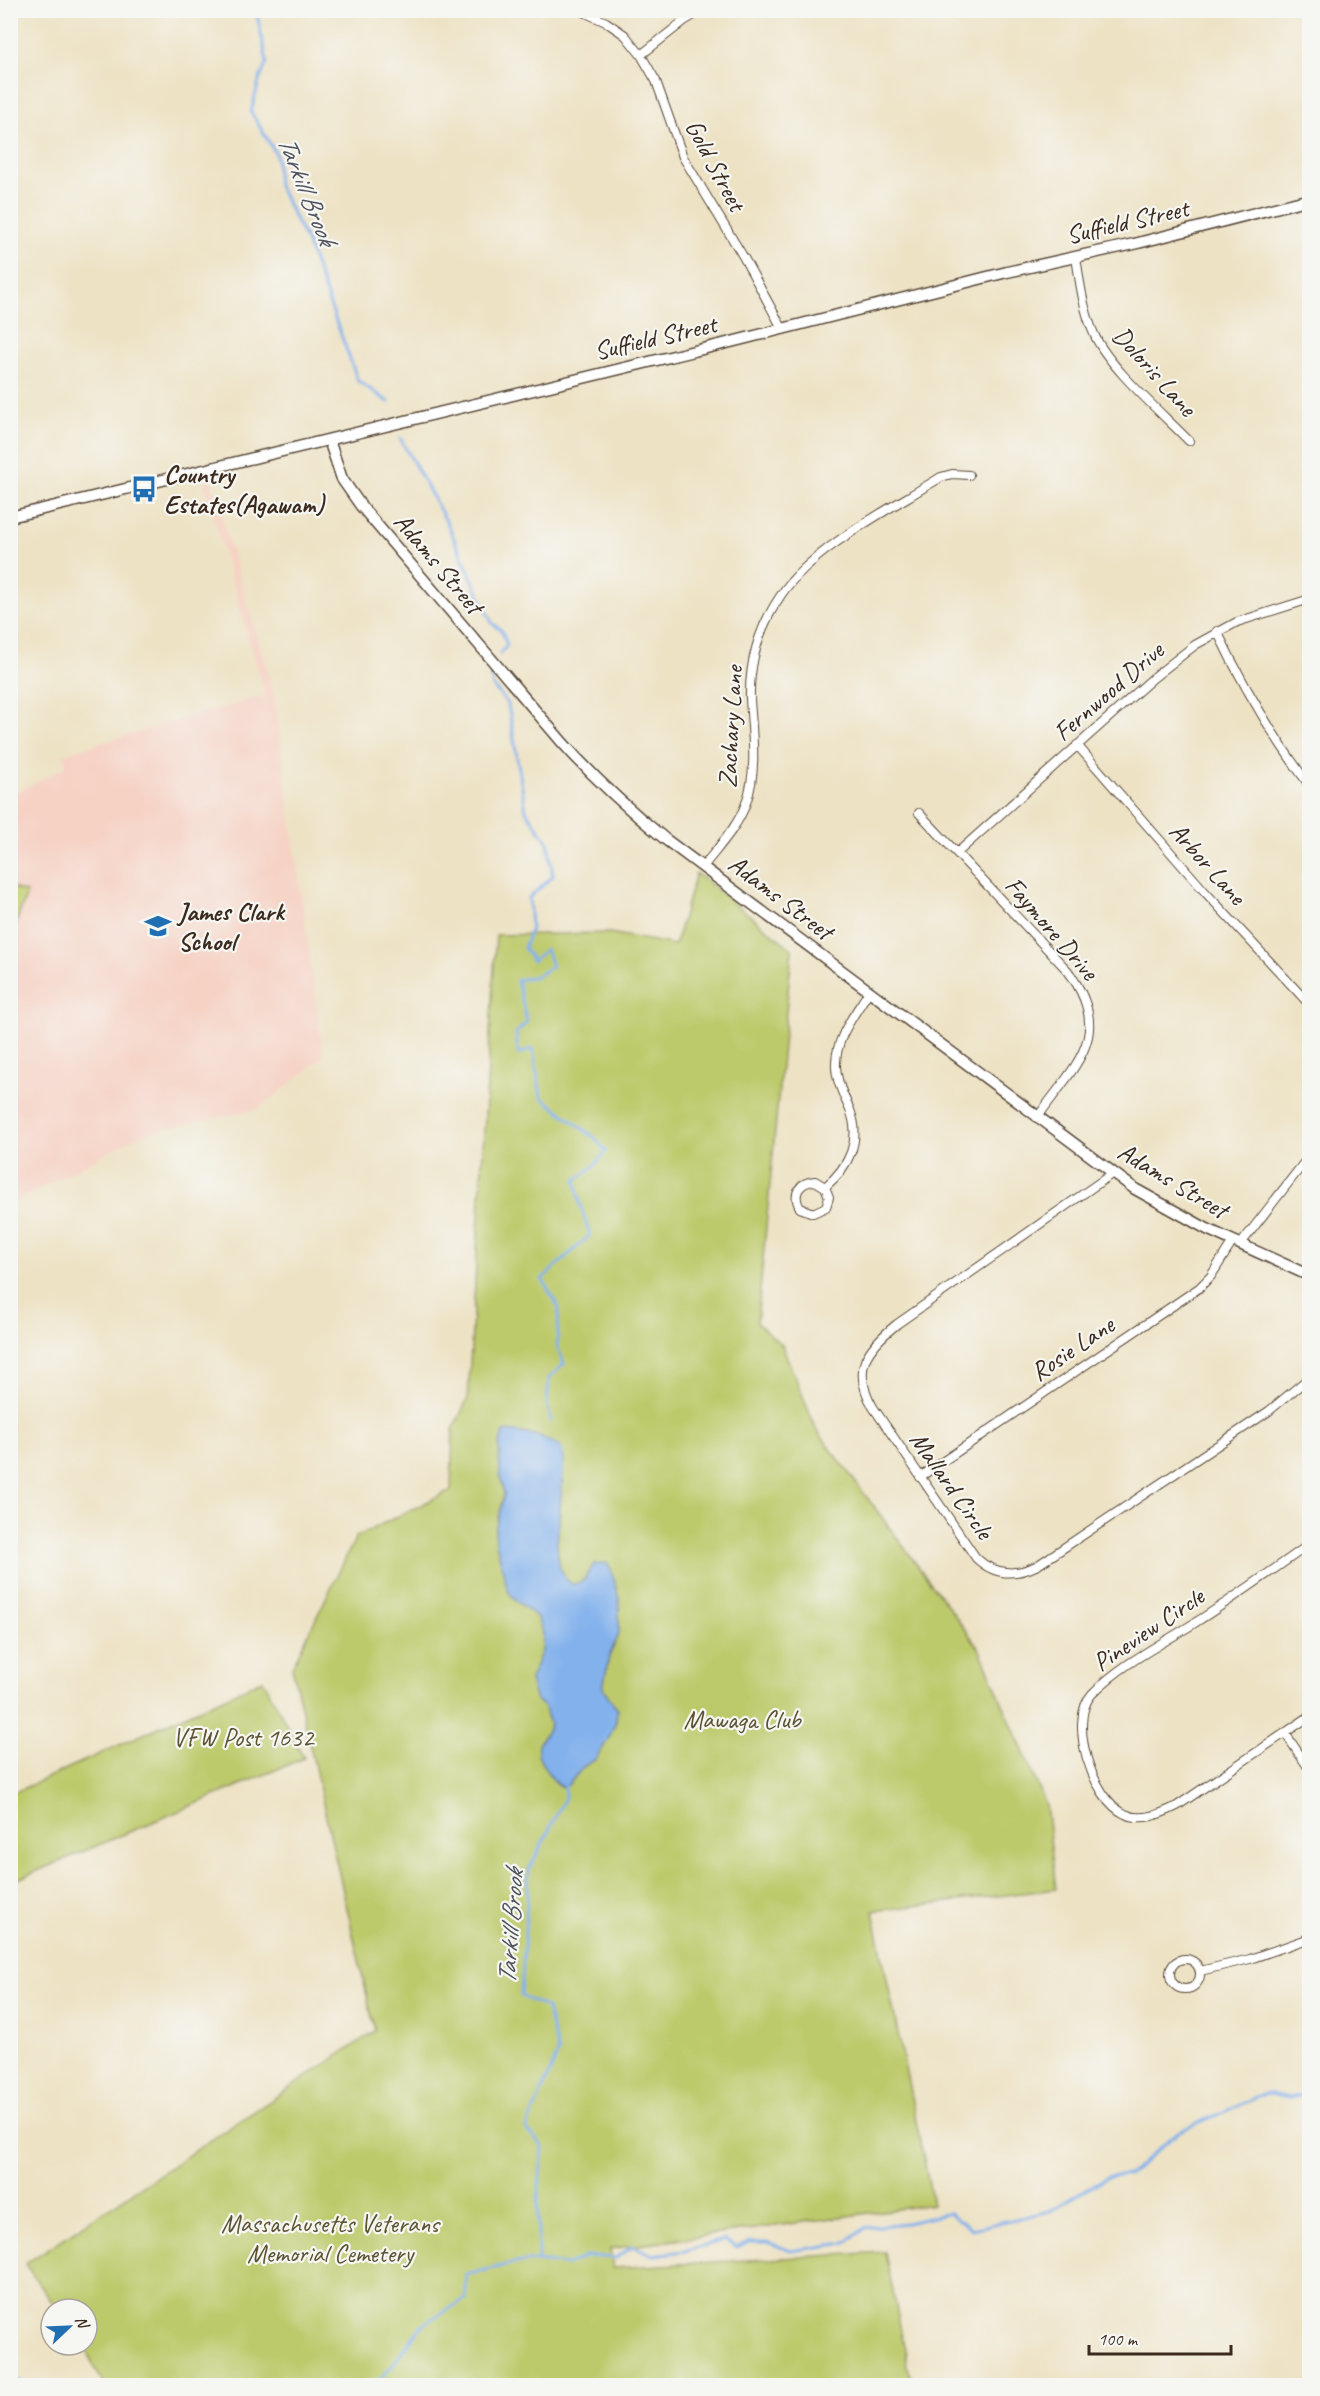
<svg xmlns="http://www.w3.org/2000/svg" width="1320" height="2396" viewBox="0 0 1320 2396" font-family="Caveat,sans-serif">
  <rect width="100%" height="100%" fill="#f6f6f2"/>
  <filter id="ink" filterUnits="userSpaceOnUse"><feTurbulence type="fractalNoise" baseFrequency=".0167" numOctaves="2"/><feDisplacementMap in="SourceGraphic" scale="12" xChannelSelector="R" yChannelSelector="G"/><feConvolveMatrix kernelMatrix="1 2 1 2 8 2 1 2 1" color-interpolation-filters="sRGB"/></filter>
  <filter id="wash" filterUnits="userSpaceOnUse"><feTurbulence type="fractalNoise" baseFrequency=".008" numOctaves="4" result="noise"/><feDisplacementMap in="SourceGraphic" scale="24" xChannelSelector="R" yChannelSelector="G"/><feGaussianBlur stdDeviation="1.35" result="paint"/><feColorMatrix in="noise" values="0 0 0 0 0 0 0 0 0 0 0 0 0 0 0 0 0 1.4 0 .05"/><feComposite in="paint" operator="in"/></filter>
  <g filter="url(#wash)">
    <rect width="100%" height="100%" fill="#ede2c4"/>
    <path fill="#f6d2c4" d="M211,481L274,694L323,1057L258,1109L153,1131L137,1137L11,1204V795L66,767L64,754L265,695L204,483Z"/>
    <path fill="#bdca6c" stroke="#7c7a45" stroke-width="1.5" d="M696,873L792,949L757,1323L782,1345L816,1429L979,1648L1046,1805L1056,1889L873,1911L933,2204L610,2249L613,2268L885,2252L912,2385H104L83,2345H87V2309H57L25,2264L375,2031L292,1667L356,1537L451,1490L453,1430L468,1398L496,935L610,933L675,945Z
      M11,887L27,893L11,937L10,887Z
      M263,1680L304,1758L11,1882V1794Z"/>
    <path fill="#82b1ec" stroke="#5e6e85" stroke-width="1.5" d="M508,1431L540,1436L561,1447L564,1459L557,1545L560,1569L567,1580L572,1584L578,1583L584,1580L594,1564L606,1563L610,1567L619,1597V1634L609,1657L603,1688L617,1709L616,1721L609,1738L595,1760L584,1766L568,1785L563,1787C553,1783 535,1758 538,1746C540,1738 548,1733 550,1724L544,1707L535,1698L530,1680L542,1651L543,1633L536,1616L516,1601L508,1591L496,1543L495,1530L504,1494L500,1475L499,1445L503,1433Z"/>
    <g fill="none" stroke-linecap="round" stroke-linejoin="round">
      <path stroke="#82b1ec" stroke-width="3" d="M256,10L267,62L259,81L251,112L276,154L278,185L307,242L358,381L389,402
        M400,438L446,521L492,623L502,631L507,645L500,654
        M491,675L493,686L508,704L526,811L548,842L553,876L529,898L531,928L524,948L533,961L546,949L552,966L537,976L517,980L527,1022L516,1033L518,1054L533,1049L541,1097L595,1138L606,1151L593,1167L576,1180L580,1204L590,1235L542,1279L559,1308L557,1346L564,1364L549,1378L547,1403L551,1421
        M538,2260V2198L543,2147L526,2129L558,2053L547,2008L521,1996L529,1870L565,1798V1782
        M10,2374L25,2386
        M373,2386L391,2367L423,2324L466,2299V2275L514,2263L538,2261L567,2265L587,2256L616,2258L633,2246L653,2255L684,2251L724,2240L736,2247L751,2242H767L791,2251L845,2243L864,2228L906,2223L950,2213L972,2229L1050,2211L1107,2177L1129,2175L1178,2132L1267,2093L1289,2098L1310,2094"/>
    </g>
  </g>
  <g filter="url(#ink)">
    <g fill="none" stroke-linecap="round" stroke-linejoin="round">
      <g stroke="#564637" stroke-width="10">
        <path id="street" d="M579,10L606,22L625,35L641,55L656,81L683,157L744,258L782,328
          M641,55L684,21L702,10
          M1076,257C1080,283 1083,309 1094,334C1109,368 1162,413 1189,441
          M1217,631C1243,686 1273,737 1310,786
          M1077,745L1206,893L1310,1005
          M919,813L1068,971C1115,1035 1075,1064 1037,1118
          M957,853L1153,678L1195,645L1237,622L1310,599
          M703,867C718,847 738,827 746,803C758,770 752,733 750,699C749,662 760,626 781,595C812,548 892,508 941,477L952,474L969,475
          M1113,1173L897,1324C866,1349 851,1369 873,1407L976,1558C995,1576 1016,1576 1038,1565L1269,1411L1310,1377
          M825,1187L815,1181C799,1182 792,1194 800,1208L813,1213L826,1207L829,1197L825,1187C849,1167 862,1140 850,1110C843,1094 835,1079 836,1062C837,1035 856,1013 869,991
          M1240,1245L1310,1155
          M920,1477L1199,1288L1211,1276L1233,1241
          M1310,1544C1271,1571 1233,1599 1193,1624C1160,1645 1120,1665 1092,1694C1067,1721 1093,1800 1125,1814C1142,1822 1161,1814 1177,1806L1310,1716
          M1285,1733L1310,1770
          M1170 1974a15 15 0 1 1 30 0a15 15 0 1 1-30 0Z
          M1200,1971L1250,1959L1310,1938"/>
      </g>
      <g stroke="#564637" stroke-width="13">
        <path id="secondary" d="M329,440L342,479L361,506L562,742C594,778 628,809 665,839L1135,1189L1207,1229L1310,1276
          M10,517L723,344L1007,272L1134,244L1310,199"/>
      </g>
      <use href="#street" stroke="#fff" stroke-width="8"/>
      <use href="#secondary" stroke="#fff" stroke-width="10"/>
    </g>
  </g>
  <defs>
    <g id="bus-bare" transform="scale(2.07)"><path d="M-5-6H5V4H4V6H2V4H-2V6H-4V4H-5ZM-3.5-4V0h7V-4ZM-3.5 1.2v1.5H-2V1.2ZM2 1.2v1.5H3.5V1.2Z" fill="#1f6fb2" stroke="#f6f6f2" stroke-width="2.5" paint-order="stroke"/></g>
    <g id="school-bare" transform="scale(2.07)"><path d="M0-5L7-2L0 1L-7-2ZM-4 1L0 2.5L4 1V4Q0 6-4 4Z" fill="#1f6fb2" stroke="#f6f6f2" stroke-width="2.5" paint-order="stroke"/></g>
  </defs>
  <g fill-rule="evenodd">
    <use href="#bus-bare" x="144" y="489"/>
    <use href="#school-bare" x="158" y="926"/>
  </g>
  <g text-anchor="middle" stroke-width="4.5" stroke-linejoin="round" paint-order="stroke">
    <g font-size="26" fill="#3b2a1e" stroke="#f6f6f2">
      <text transform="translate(716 165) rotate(62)" y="9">Gold Street</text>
      <text transform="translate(1127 221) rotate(-13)" y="9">Suffield Street</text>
      <text transform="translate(655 337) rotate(-13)" y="9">Suffield Street</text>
      <text transform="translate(1155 371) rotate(48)" y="9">Doloris Lane</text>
      <text transform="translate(439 563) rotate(50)" y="9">Adams Street</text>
      <text transform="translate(1108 691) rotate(-41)" y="9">Fernwood Drive</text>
      <text transform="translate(730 727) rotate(-87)" y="9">Zachary Lane</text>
      <text transform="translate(1208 863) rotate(48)" y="9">Arbor Lane</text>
      <text transform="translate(781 897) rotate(37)" y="9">Adams Street</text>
      <text transform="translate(1052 928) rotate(49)" y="9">Faymore Drive</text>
      <text transform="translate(1173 1180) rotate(31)" y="9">Adams Street</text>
      <text transform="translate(1072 1348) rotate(-34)" y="9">Rosie Lane</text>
      <text transform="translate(952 1485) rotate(55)" y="9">Mallard Circle</text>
      <text transform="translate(1148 1629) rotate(-34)" y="9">Pineview Circle</text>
    </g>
    <g font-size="26" font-weight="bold" fill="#3b2a1e" stroke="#f6f6f2" text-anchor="start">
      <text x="164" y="483">Country<tspan x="164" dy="30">Estates(Agawam)</tspan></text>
      <text x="178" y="920">James Clark<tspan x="178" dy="30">School</tspan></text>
    </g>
    <g font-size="26" fill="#5c5232" stroke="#f6f6f2">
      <text x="742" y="1728">Mawaga Club</text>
      <text x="243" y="1746">VFW Post 1632</text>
      <text x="330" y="2232">Massachusetts Veterans<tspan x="330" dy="30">Memorial Cemetery</tspan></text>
    </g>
    <g font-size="27" font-style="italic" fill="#50525c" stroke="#f6f6f2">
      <text transform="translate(307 190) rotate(68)" y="9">Tarkill Brook</text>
      <text transform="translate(510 1927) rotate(-86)" y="9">Tarkill Brook</text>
    </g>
  </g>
  <rect width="1320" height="2396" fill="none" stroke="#f6f6f2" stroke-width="36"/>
  <g transform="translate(69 2327) rotate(67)"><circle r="28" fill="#f6f6f2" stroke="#aba49d" stroke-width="1.5"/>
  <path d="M0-4.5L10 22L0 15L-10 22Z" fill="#1f6fb2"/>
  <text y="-9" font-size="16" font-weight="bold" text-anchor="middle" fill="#3b2a1e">N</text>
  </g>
  <path d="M1089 2345v9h142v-9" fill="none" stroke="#3b2a1e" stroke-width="3"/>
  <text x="1098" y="2345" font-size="18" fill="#3b2a1e" stroke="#f6f6f2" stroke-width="4.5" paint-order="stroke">100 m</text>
</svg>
